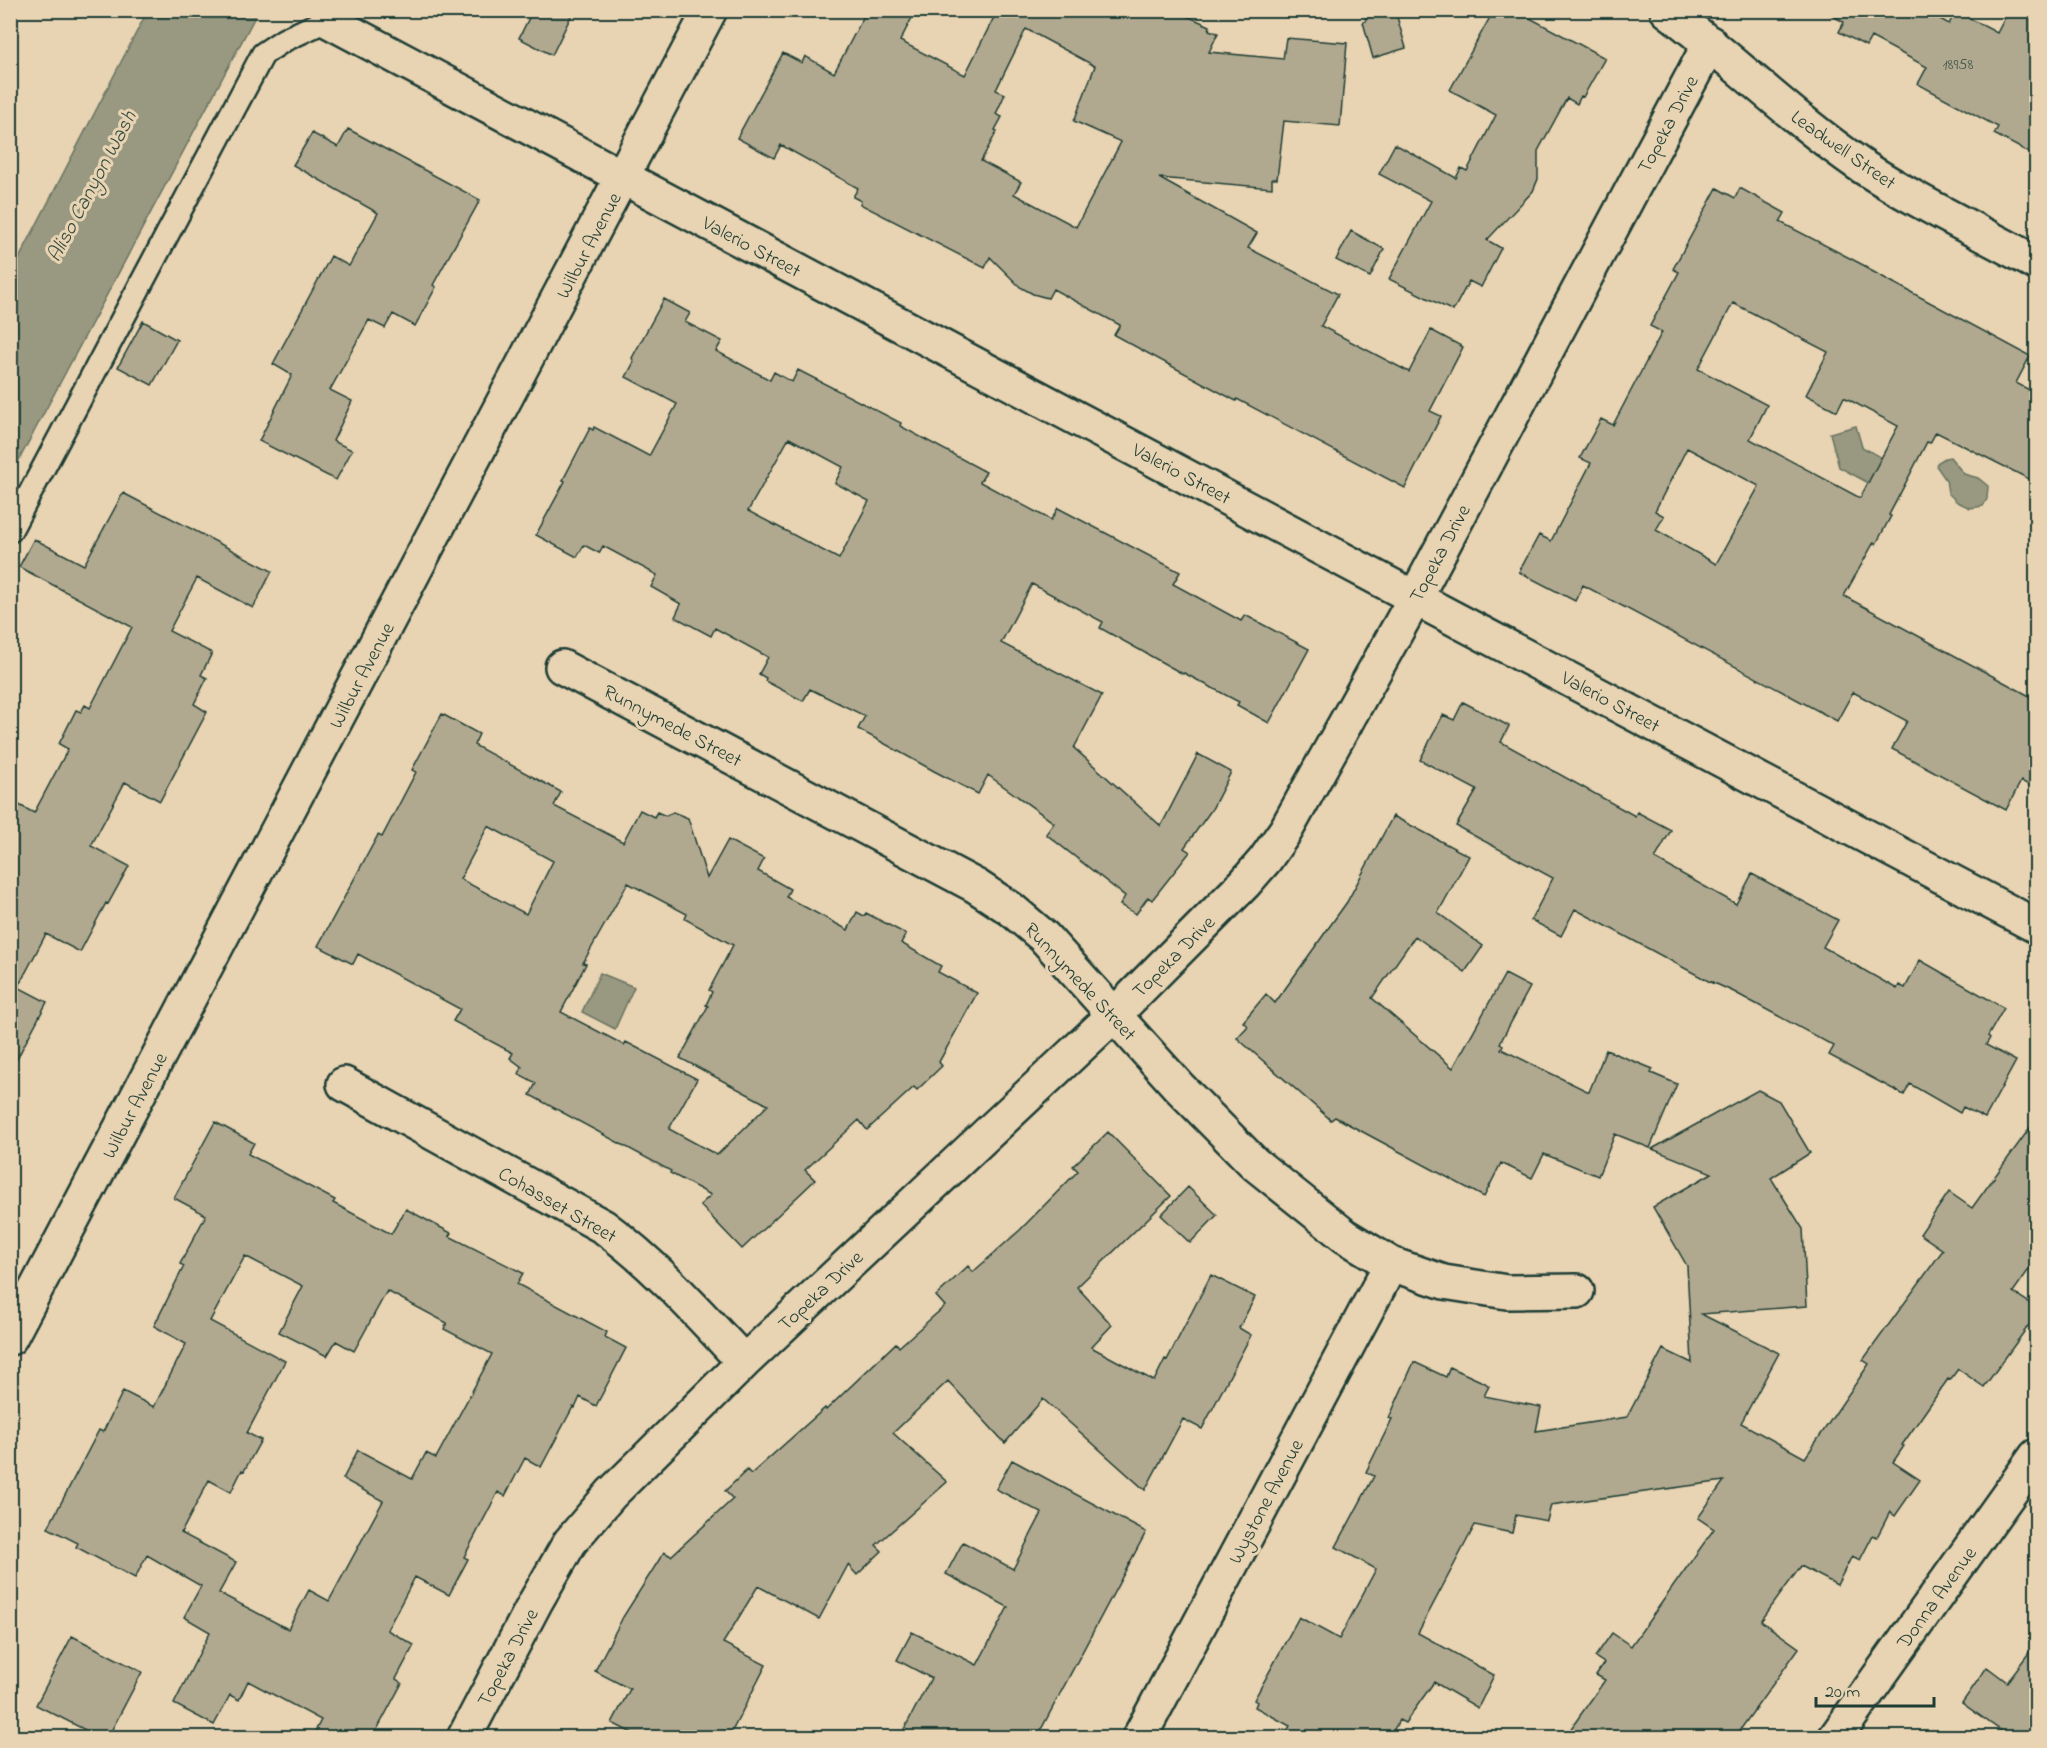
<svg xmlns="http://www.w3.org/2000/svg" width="2047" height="1748" viewBox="0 0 2047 1748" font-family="'Indie Flower',sans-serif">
  <rect width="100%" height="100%" fill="#e8d3b2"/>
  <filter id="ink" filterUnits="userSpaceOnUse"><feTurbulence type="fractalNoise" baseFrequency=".0167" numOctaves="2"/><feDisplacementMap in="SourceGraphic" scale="12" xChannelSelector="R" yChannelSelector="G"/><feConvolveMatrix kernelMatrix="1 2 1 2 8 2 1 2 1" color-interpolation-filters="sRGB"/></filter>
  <g filter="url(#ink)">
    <path fill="#999880" stroke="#687462" stroke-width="1.5" d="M148,10L258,11L11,475V274Z
      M1856,426L1862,447L1897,466L1883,491L1839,467L1830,433Z
      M1950,457L1964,474L1978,478L1988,486L1987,499L1983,506L1970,508L1957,502L1948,493L1946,480L1937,467V463L1945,458Z
      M600,973L634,987L615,1029L582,1012Z"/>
    <path fill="#b1a98f" stroke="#1f3d34" stroke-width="1.5" fill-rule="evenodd" d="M533,10H574L552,55L519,38Z
      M867,10H916L900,41L965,75L996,13L991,10H1173L1210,26L1209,30L1218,33L1209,52L1283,59L1286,38L1347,43L1340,126L1284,121L1277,179H1272V188L1159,178L1257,233L1248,248L1338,294L1321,326L1409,372L1431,330L1463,347L1430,411L1441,416L1405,488L1237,399L1236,401L1114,335L1120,325L1053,289L1048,298L1033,294L1020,287L990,257L985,268L860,204L861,201L853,197L858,188L781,145L774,158L737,138L783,53L802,63L805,56L834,73ZM1026,29L1095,66L1074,121L1121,142L1076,227L1014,194L1021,182L981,161L997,131L995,130L1002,117L996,114L1005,94L996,90Z
      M1382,10H1395L1406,48L1373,58L1363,22L1366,21L1365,16Z
      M1494,10H1515L1605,58L1583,97L1581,96L1577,104L1567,98L1538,151V179L1533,191L1487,240L1501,248L1481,287L1469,281L1453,311L1389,279L1431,201L1379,174L1395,144L1456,178L1461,168L1467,171L1496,115L1450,90Z
      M1821,10H1924L1949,24L1956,11L1997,33L2009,10H2037V157L1994,134L1998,127L1918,84L1927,67L1871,37L1866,46L1839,32L1844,22Z
      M348,129L480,200L433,285L436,287L415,326L393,314L385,328L369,320L330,390L352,401L333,441L352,450L336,480L259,441L292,375L273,364L331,256L349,266L378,213L293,165L312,133L338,147Z
      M1717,188L1735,198L1740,188L1785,213L1780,222L1867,267L1866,268L2030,356L2016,383L2037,394V483L1936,432L1930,443L1927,442L1889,515L1891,516L1876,544L1874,542L1844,596L2037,700V789L2021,781L2006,810L1892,749L1907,721L1853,692L1837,721L1583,585L1575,601L1519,572L1539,535L1551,541L1591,463L1580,458L1601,419L1613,425L1645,364L1662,332L1650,326L1679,272L1673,269ZM1733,303L1828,352L1806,395L1837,411L1844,397L1898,426L1860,498L1750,439L1767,405L1698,369ZM1687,448L1759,486L1716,564L1656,530L1664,516L1655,511Z
      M1351,231L1384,249L1370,277L1336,260Z
      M664,299L690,313L685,322L722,341L716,351L770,380L774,372L792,382L798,370L901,423L900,426L986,472L980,482L1051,520L1058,508L1180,572L1173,584L1241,621L1245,615L1309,649L1269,723L1237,705L1239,702L1184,673L1183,674L1100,628L1103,622L1032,584L1001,643L1102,695L1074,748L1161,826L1198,754L1231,772L1212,809L1184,848L1190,852L1152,900L1148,897L1136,914L1120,905L1125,896L1046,834L1054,823L988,775L978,794L934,771L858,729L865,716L810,689L803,701L765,681L766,678L759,674L768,657L715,628L711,636L675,617L681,604L651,587L657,575L603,546L599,553L584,545L577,557L536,535L565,481L563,480L590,428L593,430L594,427L649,456L677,404L626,377L634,362L632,358ZM789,438L843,467L835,483L869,501L839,559L748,511Z
      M143,321L177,340L152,385L118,367Z
      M123,493L272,571L253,608L197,578L169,631L212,653L201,675L207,678L194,704L207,712L160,801L125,782L91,846L129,866L108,904L106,903L80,952L46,934L18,987L47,1002L10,1072V800L34,813L68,749L59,744L76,710L81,712L85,705L90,708L132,627L19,567L34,539L84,565Z
      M1463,702L1509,726L1501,742L1635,816L1637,812L1671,830L1655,859L1736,904L1752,874L1838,920L1823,947L1897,989L1899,985L1905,988L1920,960L2004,1008L1988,1036L1990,1038L1986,1045L2016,1061L1985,1118L1963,1107L1960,1113L1910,1084L1904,1095L1829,1055L1834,1046L1734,992L1712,982V983L1575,909L1561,936L1531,920L1553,878L1456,826L1477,790L1420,760L1443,715L1454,720Z
      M442,714L479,734L474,745L561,792L554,806L623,842L640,810L654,817L657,812L666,816L673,812L688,818L707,878L728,840L764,859L758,871L790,889L786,897L848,930L857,912L864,916L866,913L906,934L901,943L941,966L938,972L977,993L939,1062L942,1066L917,1090L914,1087L867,1130L859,1120L805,1170L815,1180L742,1249L700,1205L711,1195L670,1173L671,1171L530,1095L536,1083L519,1074L522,1067L510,1058L513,1053L453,1021L460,1009L358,954L353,964L318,946L378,835L382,837L416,772L412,770ZM488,826L553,861L526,914L460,879ZM628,883L687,914L685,919L733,945L709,990L712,992L706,1005L708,1006L680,1058L768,1105L717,1155L669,1129L697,1079L626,1042L624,1045L561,1012L586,964L583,963Z
      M1393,816L1469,856L1438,913L1483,946L1465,972L1415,936L1372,998L1453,1068L1505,974L1530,987L1500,1043L1503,1045L1501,1049L1589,1092L1606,1050L1653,1069L1651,1073L1677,1084L1650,1148L1615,1134L1598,1176L1544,1154L1532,1178L1501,1163L1484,1197L1335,1117L1331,1120L1237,1038L1248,1026L1243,1022L1266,994L1275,1003L1347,902Z
      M1758,1090L1779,1101L1810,1153L1771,1178L1803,1229L1807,1306L1701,1314L1779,1353L1741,1423L1805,1458L1869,1364L1863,1360L1943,1250L1920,1234L1949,1192L1972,1208L2037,1118V1258L2013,1292L2037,1308V1314L1984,1387L1958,1369L1950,1380L1948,1379L1902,1445L1904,1446L1893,1462L1920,1480L1895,1516L1890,1512L1877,1537L1873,1535L1860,1560L1852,1556L1837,1585L1801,1566L1761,1621L1799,1648L1735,1737H1565L1605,1680L1596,1675L1604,1663L1595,1657L1612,1633L1631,1646L1714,1529L1698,1518L1724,1481L1551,1505L1547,1521L1516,1515L1512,1533L1475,1525L1418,1633L1494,1675L1478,1708L1434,1682L1405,1723L1399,1720L1390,1737H1283L1290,1726L1255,1707L1257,1702L1254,1700L1299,1617L1339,1639L1376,1569L1336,1547L1374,1476L1366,1472L1392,1419L1389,1418L1414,1362L1446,1377L1450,1367L1485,1383L1489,1386L1484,1396L1541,1407L1536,1431L1627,1417L1663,1349L1692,1363L1687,1266L1653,1207L1712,1173L1652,1149Z
      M215,1122L254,1143L248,1154L335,1200L333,1203L391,1234L406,1209L451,1233L449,1236L523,1273L517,1284L607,1332L605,1337L626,1348L596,1406L580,1397L575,1408L573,1407L541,1467L525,1458L505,1496L498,1492L464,1557L468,1559L449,1595L415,1577L387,1630L414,1645L396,1679L402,1683L373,1737H312L321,1720L248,1681L239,1700L230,1695L214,1725L174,1704L210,1632L184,1617L201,1586L147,1555L135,1578L76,1547L78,1543L48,1528L99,1430L103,1432L123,1391L154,1407L186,1344L154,1326L184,1266L180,1264L206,1215L174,1198ZM245,1256L303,1286L279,1332L327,1356L336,1341L354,1351L387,1291L447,1323L444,1329L492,1354L436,1458L426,1453L412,1479L358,1450L343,1479L383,1501L329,1601L309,1590L288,1629L219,1593L236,1562L181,1533L209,1480L231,1492L242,1470L244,1471L261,1440L247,1433L285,1361L210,1321Z
      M1108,1132L1171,1196L1077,1287L1112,1325L1091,1347L1154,1381L1165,1359L1167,1360L1211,1275L1255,1297L1239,1328L1251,1335L1202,1429L1183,1419L1145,1490L1043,1399L1005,1443L948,1381L893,1433L947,1482L876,1545L882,1551L857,1575L848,1565L819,1619L758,1586L723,1643L766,1665L729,1737H640L612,1723L630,1689L595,1671L623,1617L664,1552L671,1556L733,1499L725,1491L747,1470L751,1474L825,1408L826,1410L896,1343L899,1347L945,1306L936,1296L968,1266L973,1272L1020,1230L1078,1171L1073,1166Z
      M1188,1187L1217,1215L1190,1243L1161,1215Z
      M1012,1460L1146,1532L1037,1737H900L931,1678L897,1660L912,1632L977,1665L1008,1607L946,1574L963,1542L1013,1569L1042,1513L996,1489Z
      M72,1636L142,1672L108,1737H99L36,1705Z
      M2037,1642V1737H2010L1962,1703L1987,1667L2007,1682Z"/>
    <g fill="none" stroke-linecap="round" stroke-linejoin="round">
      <g stroke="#1f3d34" stroke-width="27">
        <path id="lane" d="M10,531L263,54L284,40L327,20L326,10"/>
      </g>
      <g stroke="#1f3d34" stroke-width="38">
        <path id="street" d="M1667,10C1733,60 1792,118 1860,165C1916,202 1978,231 2036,263
          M327,20L1415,598L2036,926
          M562,667L976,886L1011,909L1044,937L1179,1087L1255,1164L1345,1236L1391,1264L1444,1282L1507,1292L1577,1291
          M344,1084L604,1227C657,1266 699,1314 744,1362
          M464,1738L536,1601L570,1542L611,1494L744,1362L1114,1015L1245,883L1265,860L1286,830L1415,598L1710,43
          M1139,1738L1391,1264
          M1835,1738L2036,1456"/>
      </g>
      <g stroke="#1f3d34" stroke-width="38">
        <path id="secondary" d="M10,1338L710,10"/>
      </g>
      <use href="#lane" stroke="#e8d3b2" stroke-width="22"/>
      <use href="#street" stroke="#e8d3b2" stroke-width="33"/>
      <use href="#secondary" stroke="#e8d3b2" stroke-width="33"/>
    </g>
  </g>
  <g text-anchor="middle" stroke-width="6" stroke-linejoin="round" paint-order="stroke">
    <g font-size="16" fill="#44584b">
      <text x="1958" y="69">18958</text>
    </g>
    <g font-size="20" fill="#1f3d34" stroke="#e8d3b2">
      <text transform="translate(1667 124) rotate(-62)" y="7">Topeka Drive</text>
      <text transform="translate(1844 149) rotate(35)" y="7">Leadwell Street</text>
      <text transform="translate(588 245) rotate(-62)" y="7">Wilbur Avenue</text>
      <text transform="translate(752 246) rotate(28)" y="7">Valerio Street</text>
      <text transform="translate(1182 473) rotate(28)" y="7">Valerio Street</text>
      <text transform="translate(1439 553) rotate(-62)" y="7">Topeka Drive</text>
      <text transform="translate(361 675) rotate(-62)" y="7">Wilbur Avenue</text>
      <text transform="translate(1611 701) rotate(28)" y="7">Valerio Street</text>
      <text transform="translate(673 725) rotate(28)" y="7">Runnymede Street</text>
      <text transform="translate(1173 956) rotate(-45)" y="7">Topeka Drive</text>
      <text transform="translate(1081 981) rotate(47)" y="7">Runnymede Street</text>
      <text transform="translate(134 1105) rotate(-62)" y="7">Wilbur Avenue</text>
      <text transform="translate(558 1204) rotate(30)" y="7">Cohasset Street</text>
      <text transform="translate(820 1290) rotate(-43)" y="7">Topeka Drive</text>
      <text transform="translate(1265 1501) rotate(-62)" y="7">Wystone Avenue</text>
      <text transform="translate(1936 1597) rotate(-54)" y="7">Donna Avenue</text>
      <text transform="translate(507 1657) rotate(-62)" y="7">Topeka Drive</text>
    </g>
    <g font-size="21" font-style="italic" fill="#314b3f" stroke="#e8d3b2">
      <text transform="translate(91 186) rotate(-62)" y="7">Aliso Canyon Wash</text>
    </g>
  </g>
  <rect width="2047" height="1748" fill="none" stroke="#e8d3b2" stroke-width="36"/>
  <rect x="18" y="18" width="2011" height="1712" fill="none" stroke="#1f3d34" stroke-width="2" filter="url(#ink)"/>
  <path d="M1816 1697v9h118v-9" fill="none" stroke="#1f3d34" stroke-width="3"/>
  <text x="1825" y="1697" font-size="18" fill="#1f3d34" stroke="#e8d3b2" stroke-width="4.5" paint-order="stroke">20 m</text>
</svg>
